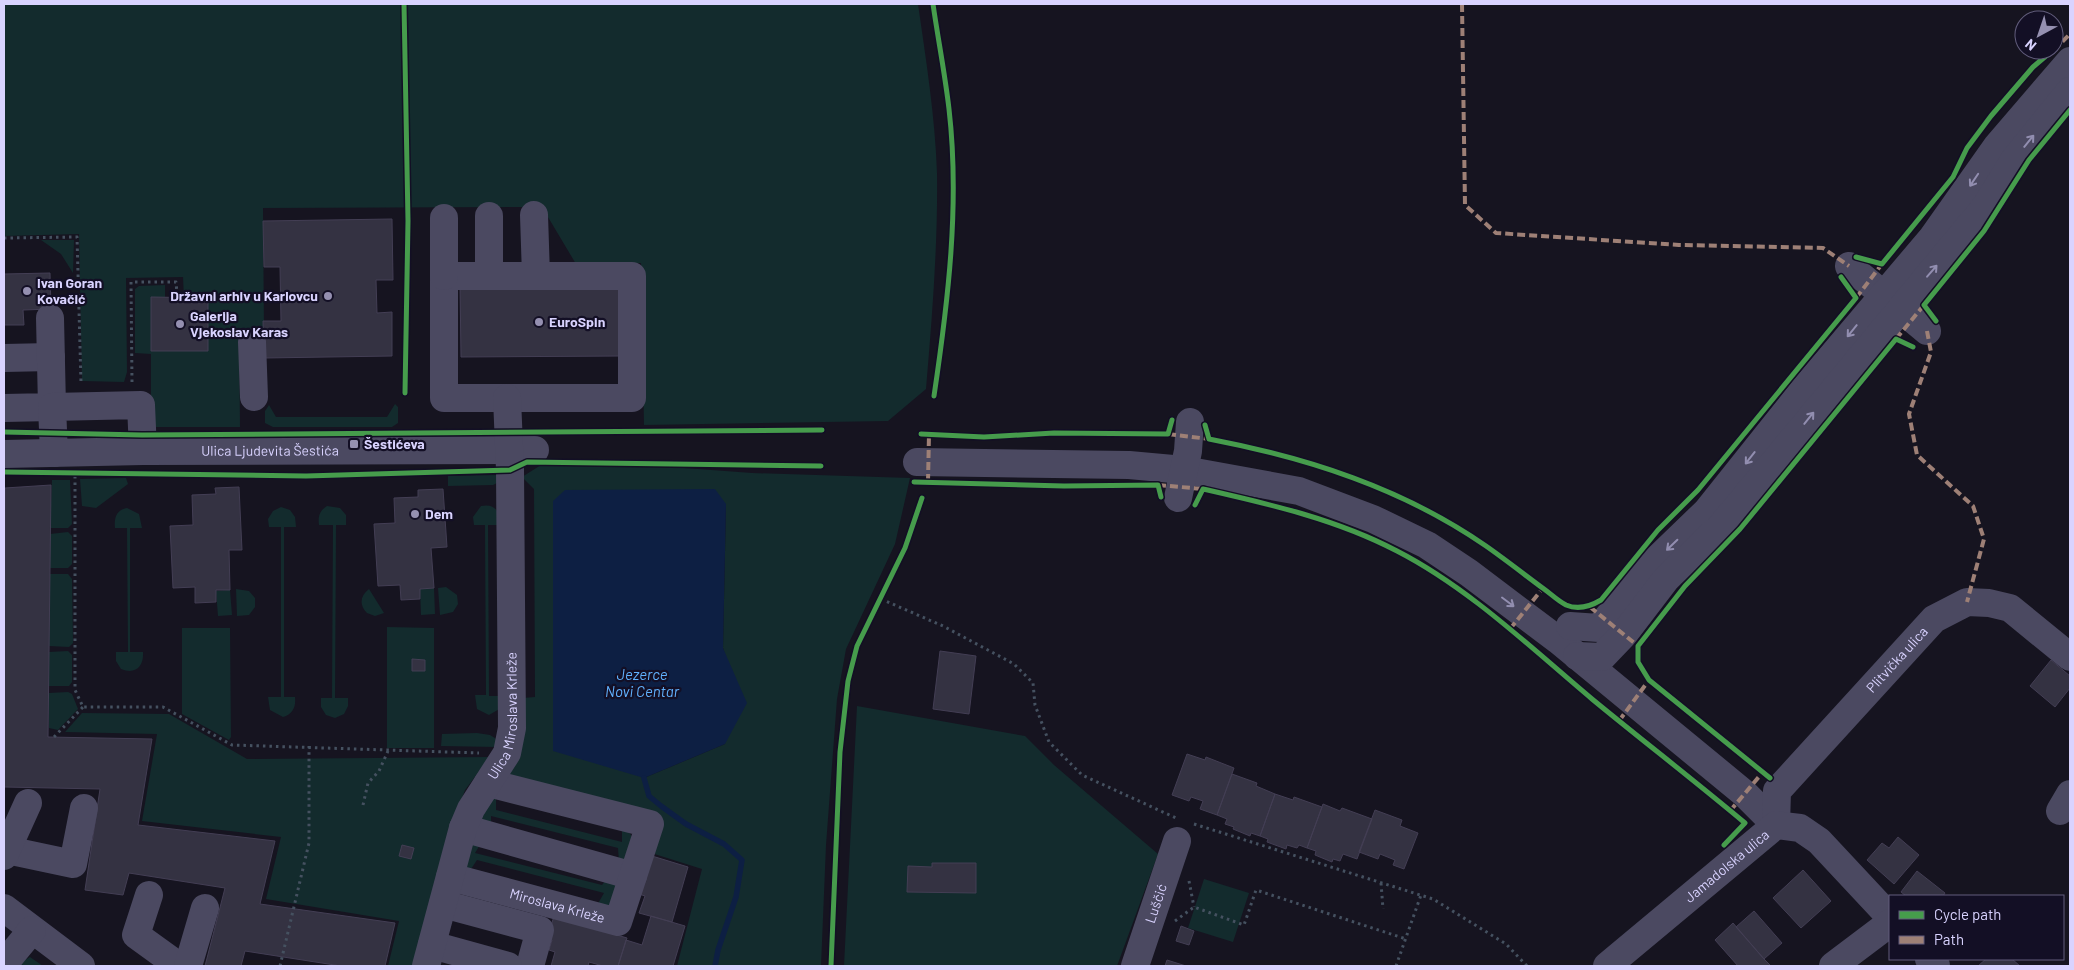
<svg xmlns="http://www.w3.org/2000/svg" width="2074" height="970" viewBox="0 0 2074 970" font-family="Barlow,sans-serif">
  <rect width="100%" height="100%" fill="#161420"/>
  <path fill="#132b2d" fill-rule="evenodd" d="M4,4H918C926,60 935,116 937,173C938,245 932,318 926,389L888,421L644,425L641,263L576,264L542,207L263,208L264,333H239L240,427H151V354L135,353V289L139,286L165,285V297L152,351H208V298H184L183,277L126,278L127,372L124,382L82,381L79,234L4,236Z
    M41,240H74L73,273L61,254Z
    M395,404L398,407V423L392,427H273L265,423V411L269,405L276,417H387Z
    M541,465H644L752,473L910,478L895,544L846,649L837,699L826,845L821,966H677L702,869L645,851L648,839L514,781L508,772L523,698L535,697L534,489L522,477ZM726,504L723,648L729,666L725,744L644,778Z
    M497,475V483L493,485L448,486V476Z
    M126,478L128,484L96,508L82,506L80,479Z
    M52,480H70L72,524L68,528H50Z
    M327,506L340,508L346,515V525H336L335,698H348V706L344,714L335,718L326,715L321,707V698H332L333,525H319C318,517 319,511 327,506Z
    M481,506C496,503 499,512 501,525H488L489,696H502L501,708L489,715L477,709L475,695H486L485,525H474L473,517Z
    M281,507L290,510L295,517L296,527H284V697H295C296,707 293,714 283,717L270,710L268,697H281V527H269L268,519L273,511Z
    M127,508L139,514L142,528H130V652H143C144,666 136,675 121,669L116,661V652H128L127,528H115C114,518 116,510 127,508Z
    M68,532L72,536V564L68,568H50V534Z
    M50,574H68L72,579L73,643L69,647L49,646Z
    M446,587L457,595L458,604L453,612L440,615L438,588Z
    M434,588L435,614L421,615L420,589Z
    M236,589L249,591L255,598V607L249,615L237,616Z
    M369,589L384,613L375,616L367,613C359,605 360,596 369,589Z
    M230,590L232,615L218,616L216,591Z
    M387,627L434,628V748H387Z
    M182,628H230L231,737L229,740L182,714Z
    M68,651L72,655V682L69,686H49V652Z
    M68,692L72,694L78,709L58,730L49,728V693Z
    M857,706L1025,736L1054,765L1158,854L1117,966H844Z
    M82,713L169,714L247,759L490,757L465,790L456,815L419,966H388L399,921L266,899L281,837L142,821L157,734L65,732Z
    M477,733L490,735L498,740L497,747L441,746L442,734Z
    M493,794L496,798V810L622,842V831C630,831 631,834 633,841L623,863L619,862L618,848L491,816V826L479,823Z
    M483,840L475,853L602,885L610,875L617,878L618,893L608,908L596,907L604,893L477,860L471,869L466,870L468,846Z
    M1204,879L1249,893L1233,942L1188,928Z
    M30,957L43,966H15Z"/>
  <path fill="#0d1f43" d="M715,489L726,504L723,648L747,703L725,744L644,778L553,751V501L565,490Z"/>
  <g fill="none" stroke-linecap="round" stroke-linejoin="round">
    <path stroke="#0d1f43" stroke-width="5.5" d="M644,778L649,796L661,806L686,824L724,844L742,860L736,897L718,950L715,966"/>
  </g>
  <path fill="#343242" stroke="#433e54" d="M392,219L393,280H376L377,313L392,312V356L264,358L263,321H281L280,267H264L263,221Z
    M50,273L51,309L23,310L24,325H4V274Z
    M622,283V356L461,357L460,284Z
    M151,297L208,298V351H151Z
    M51,485L48,737L152,739L138,825L275,841L260,904L395,923L385,966H341L245,951L241,966H205L225,888L129,873L123,895L85,890L100,789L4,787L5,488Z
    M239,487L242,550H229L230,590H216V602L195,603V587L173,588L170,526L193,525L192,495L216,494L215,488Z
    M443,489L447,547L431,548L434,588L420,589V599L401,600L400,585L378,586L374,524L395,523L394,498L418,497V490Z
    M940,651L976,656L969,714L933,709Z
    M412,659L425,660V671H412Z
    M2051,660L2070,676V688L2055,707L2030,686Z
    M1187,754L1205,760L1206,757L1234,768L1217,815L1200,809L1203,801L1191,797L1189,801L1172,795Z
    M1232,774L1257,783L1256,786L1275,794L1260,836L1251,833L1250,836L1233,829L1234,827L1225,824L1227,819L1217,815Z
    M1275,794L1293,800L1294,797L1322,807L1307,848L1299,845L1297,848L1287,845L1286,849L1267,842L1268,839L1260,836Z
    M1323,804L1340,811L1342,808L1372,819L1357,859L1343,854L1340,861L1333,859L1332,862L1315,855L1316,851L1307,848Z
    M1375,810L1402,820L1400,826L1418,833L1404,869L1393,865L1395,860L1380,854L1378,859L1359,852Z
    M1898,837L1919,855L1894,884L1867,860L1882,843L1889,848Z
    M402,845L414,848L411,859L399,856Z
    M652,856L688,867L672,922L639,913L645,896L636,893Z
    M932,863H976V893L907,892L908,866L932,867Z
    M1803,870L1831,901L1801,928L1773,898Z
    M1917,871L1945,893L1943,896H1906L1901,892Z
    M1754,911L1782,943L1764,959L1736,927Z
    M554,916L627,938L618,966H603L589,962L588,966H551L555,952L549,950L552,940L547,939Z
    M651,916L685,926L673,966H618L626,940L642,945Z
    M1733,923L1764,959L1771,966H1738L1715,940Z
    M1181,926L1194,931L1189,945L1176,941Z
    M1986,959H2012L2020,966H1978Z
    M1167,960L1186,966H1165Z"/>
  <g fill="none" stroke-linecap="round" stroke-linejoin="round">
    <path stroke="#455160" stroke-width="3" stroke-dasharray="2.5 4" stroke-linecap="butt" d="M404,4L408,221L405,393
      M4,238L77,237L81,383
      M132,382L131,282H176L177,294
      M75,476V690L83,707H163L232,745L479,753
      M881,599L943,626L1014,664L1033,683L1035,705L1049,742L1082,775L1176,818
      M54,737L83,707
      M363,805L368,783L379,771L388,751
      M1194,824L1433,899L1506,944L1527,966
      M1189,881L1194,907
      M1381,883L1383,909
      M1175,921L1194,907L1244,925L1256,890L1406,939
      M280,966L309,843V746
      M1396,966L1421,895"/>
    <g stroke="#4b4961" stroke-width="28">
      <path d="M534,215L536,276"/>
      <path d="M489,216V276"/>
      <path d="M1849,266L1927,331"/>
      <rect x="444" y="276" width="188" height="122"/>
      <path d="M444,276V218"/>
      <path d="M252,342L254,397"/>
      <path d="M4,358L51,357"/>
      <path d="M4,408L52,407L50,318"/>
      <path d="M54,453L52,407L141,405L143,451"/>
      <path id="s1" d="M4,454L143,451L535,450"/>
      <path d="M917,462L1129,465L1184,470L1299,491L1373,519L1427,545L1469,573L1558,640L1745,794L1776,825"/>
      <path d="M1178,498L1188,451L1190,422"/>
      <path d="M1570,626L1599,628L1651,565L1707,511L1805,388L1932,238L1997,146L2070,61"/>
      <path d="M1577,656L1602,657L1624,634L1666,579L1723,524L1986,206L2014,160L2070,91"/>
      <path d="M2060,811L2070,794"/>
      <path id="s2" d="M1776,825L1777,791L1934,619L1967,602L1989,603L2010,608L2070,657"/>
      <path d="M463,828L633,876"/>
      <path d="M7,850L73,864L84,808"/>
      <path d="M4,856L28,803"/>
      <path id="s3" d="M450,877L618,922L650,824L488,783"/>
      <path d="M149,895L136,935L179,966"/>
      <path d="M443,904L540,930L530,966"/>
      <path d="M4,908L81,966"/>
      <path d="M432,945L508,966"/>
      <path d="M1929,959L1936,966"/>
      <path d="M4,964L32,930"/>
      <path d="M188,966L205,908"/>
      <path id="s4" d="M426,966L463,828L471,809L507,753L512,728L510,470L507,398"/>
      <path id="s5" d="M1135,966L1177,841"/>
      <path id="s6" d="M1607,966L1776,825L1800,828L1819,841L1890,917"/>
      <path d="M1833,966L1890,923"/>
    </g>
    <path stroke="#9e8076" stroke-width="4" stroke-dasharray="8 4" stroke-linecap="butt" d="M1462,4L1465,205L1496,233L1679,245L1823,248L1849,266
      M2054,50L2070,34
      M1856,298L1882,264
      M1927,331L1931,352L1909,414L1917,455L1973,506L1984,539L1967,602
      M1896,339L1924,305
      M1168,434L1209,439
      M928,482L929,434
      M1158,485L1203,489
      M1590,607L1638,646
      M1510,629L1543,588
      M1619,721L1649,680
      M1730,811L1763,772"/>
    <g stroke="#130f25" stroke-width="8">
      <path id="cycleway" d="M404,4L408,221L405,393
        M933,4C938,39 945,74 949,109C960,204 948,302 934,396
        M1856,257L1882,264L1953,177L1967,148L1991,116L2033,67L2053,50
        M1936,321L1924,305L1984,231L2029,160L2070,110
        M1205,425L1209,439C1308,458 1402,488 1486,546C1506,560 1525,575 1544,589C1551,594 1558,601 1566,605C1578,610 1591,606 1601,600L1658,530L1698,490L1856,298L1841,277
        M4,432L142,435L822,430
        M921,434L984,437L1054,433L1168,434L1172,420
        M4,472L306,476L510,470L527,462L821,466
        M914,482L1064,486L1158,485L1161,497
        M1195,505L1203,489C1269,504 1336,519 1397,551C1469,588 1530,647 1592,699C1643,741 1695,781 1745,823L1724,845
        M1770,778L1649,680L1638,662V646L1685,586L1740,529L1896,339L1913,347
        M831,966L840,752L848,681L857,646L905,548L922,498"/>
    </g>
    <use href="#cycleway" stroke="#469c4c" stroke-width="5"/>
  </g>
  <defs><path id="oneway-shaft" d="M-6 0H5M1.5-3L5.5 0L1.5 3" fill="none" stroke-width="1.6" stroke-linecap="round" stroke-linejoin="round" transform="scale(1.25)"/></defs>
  <g stroke="#928eb0">
    <use href="#oneway-shaft" transform="translate(2029 141) rotate(-51)"/>
    <use href="#oneway-shaft" transform="translate(1974 180) rotate(124)"/>
    <use href="#oneway-shaft" transform="translate(1932 271) rotate(-49)"/>
    <use href="#oneway-shaft" transform="translate(1852 331) rotate(129)"/>
    <use href="#oneway-shaft" transform="translate(1809 418) rotate(-51)"/>
    <use href="#oneway-shaft" transform="translate(1750 458) rotate(128)"/>
    <use href="#oneway-shaft" transform="translate(1672 545) rotate(136)"/>
    <use href="#oneway-shaft" transform="translate(1508 602) rotate(37)"/>
  </g>
  <g fill="#9590b1" stroke="#130f25" stroke-width="2">
    <circle cx="27" cy="291" r="5"/>
    <circle cx="328" cy="296" r="5"/>
    <circle cx="539" cy="322" r="5"/>
    <circle cx="180" cy="324" r="5"/>
    <rect x="349" y="439" width="10" height="10" rx="2.5"/>
    <circle cx="415" cy="514" r="5"/>
  </g>
  <g text-anchor="middle" stroke-width="4.5" stroke-linejoin="round" paint-order="stroke">
    <g font-size="14" font-weight="bold" fill="#d9d3ff" stroke="#130f25" text-anchor="start">
      <text x="37" y="288">Ivan Goran<tspan x="37" dy="16">Kovačić</tspan></text>
      <text x="318" y="301" text-anchor="end">Državni arhiv u Karlovcu</text>
      <text x="190" y="321">Galerija<tspan x="190" dy="16">Vjekoslav Karas</tspan></text>
      <text x="549" y="327">EuroSpin</text>
      <text x="364" y="449">Šestićeva</text>
      <text x="425" y="519">Dem</text>
    </g>
    <g font-size="14" fill="#d9d3ff" stroke="#130f25">
      <text dy="5" stroke="none"><textPath href="#s1" startOffset="266">Ulica Ljudevita Šestića</textPath></text>
      <text dy="5" stroke="none"><textPath href="#s2" startOffset="212">Plitvička ulica</textPath></text>
      <text dy="5" stroke="none"><textPath href="#s4" startOffset="266">Ulica Miroslava Krleže</textPath></text>
      <text dy="5" stroke="none"><textPath href="#s6" startOffset="156">Jamadolska ulica</textPath></text>
      <text dy="5" stroke="none"><textPath href="#s5" startOffset="66">Luščić</textPath></text>
      <text dy="5" stroke="none"><textPath href="#s3" startOffset="111">Miroslava Krleže</textPath></text>
    </g>
    <g font-size="15" font-style="italic" fill="#61b1fe" stroke="#130f25">
      <text x="642" y="680">Jezerce<tspan x="642" dy="17">Novi Centar</tspan></text>
    </g>
  </g>
  <rect width="2074" height="970" fill="none" stroke="#d9d3ff" stroke-width="10"/>
  <rect x="1889" y="895" width="175" height="65" fill="#130f25" stroke="#625d7c"/>
  <rect x="1899" y="911" width="25" height="8" fill="#469c4c" stroke="#625d7c"/>
  <text x="1934" y="920" font-size="15" fill="#d9d3ff">Cycle path</text>
  <rect x="1899" y="936" width="25" height="8" fill="#9e8076" stroke="#625d7c"/>
  <text x="1934" y="945" font-size="15" fill="#d9d3ff">Path</text>
  <g transform="translate(2039 35) rotate(220)"><circle r="24" fill="#130f25" stroke="#625d7c"/>
  <path d="M0-4L9 19L0 12L-9 19Z" fill="#9590b1"/>
  <text y="-8" font-size="14" font-weight="bold" text-anchor="middle" fill="#d9d3ff">N</text>
  </g>
</svg>
